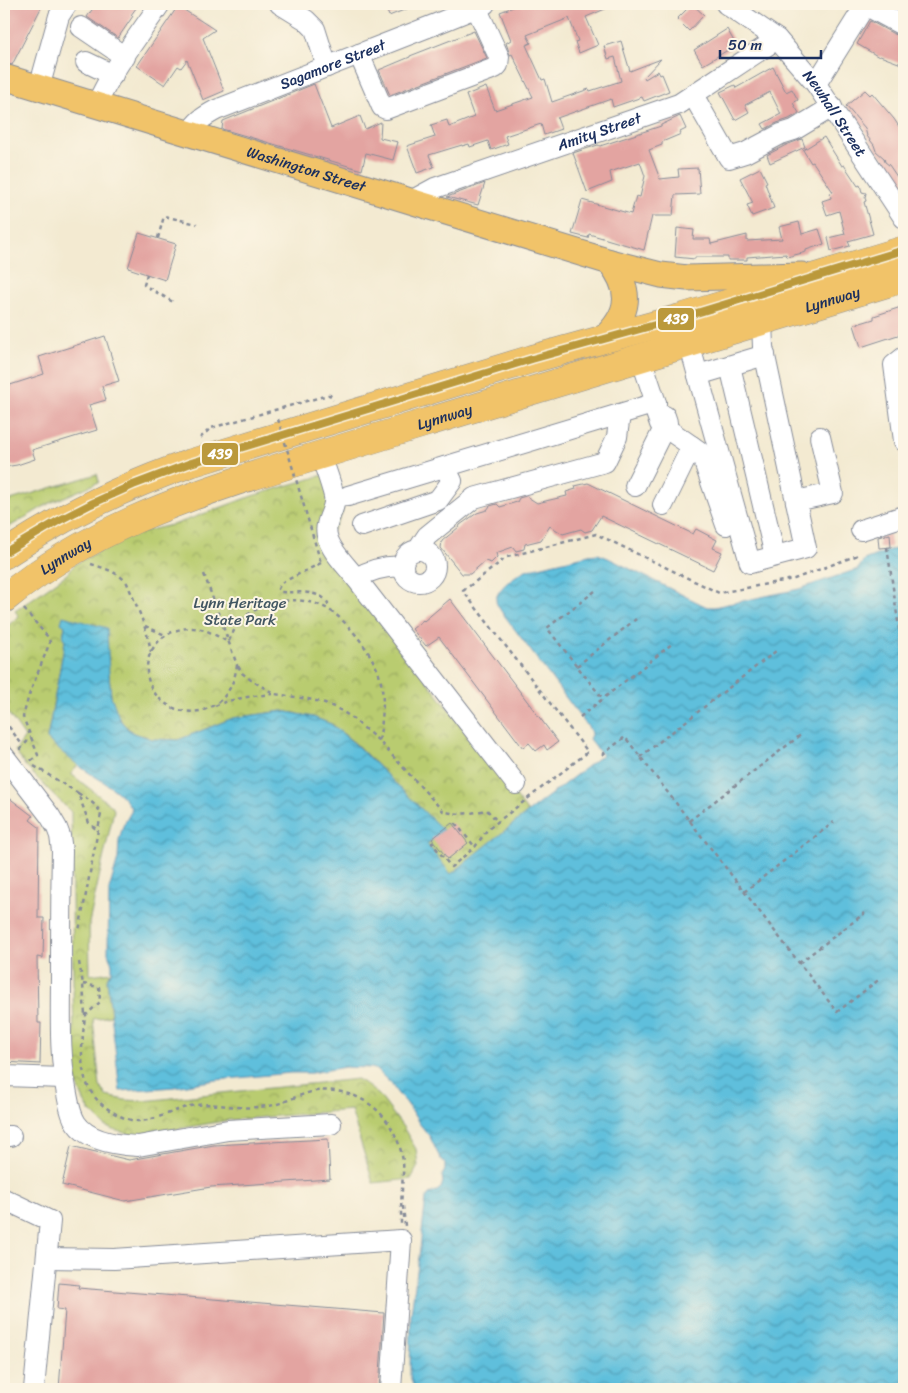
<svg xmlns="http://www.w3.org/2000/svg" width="908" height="1393" viewBox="0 0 908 1393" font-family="Sriracha,sans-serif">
  <defs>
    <pattern id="park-crowns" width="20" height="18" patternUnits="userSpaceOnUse" patternTransform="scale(1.25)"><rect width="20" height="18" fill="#b9cc70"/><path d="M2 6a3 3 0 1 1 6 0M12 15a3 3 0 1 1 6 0" fill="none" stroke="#96a65f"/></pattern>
    <pattern id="water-waves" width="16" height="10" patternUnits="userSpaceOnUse" patternTransform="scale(1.25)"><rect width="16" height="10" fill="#5ebfdc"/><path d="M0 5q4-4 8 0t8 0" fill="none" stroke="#4d9cb6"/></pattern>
  </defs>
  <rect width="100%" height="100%" fill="#fcf5e5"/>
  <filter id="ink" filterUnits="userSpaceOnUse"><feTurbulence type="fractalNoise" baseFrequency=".02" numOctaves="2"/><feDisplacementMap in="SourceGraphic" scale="10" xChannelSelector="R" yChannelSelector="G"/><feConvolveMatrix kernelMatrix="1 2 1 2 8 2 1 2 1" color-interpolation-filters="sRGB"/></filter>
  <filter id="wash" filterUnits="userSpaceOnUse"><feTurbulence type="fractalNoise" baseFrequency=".0096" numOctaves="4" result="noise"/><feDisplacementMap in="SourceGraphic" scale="20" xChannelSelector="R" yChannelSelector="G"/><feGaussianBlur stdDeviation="1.12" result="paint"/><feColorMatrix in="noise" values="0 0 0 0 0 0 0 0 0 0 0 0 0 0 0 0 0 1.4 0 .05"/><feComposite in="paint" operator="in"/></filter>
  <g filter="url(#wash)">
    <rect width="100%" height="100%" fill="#f3ead1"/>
    <path fill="url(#park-crowns)" stroke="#6a7e67" d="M337,471L344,504L342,514L323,547L336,571L348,582L366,602L528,812L451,875L427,844L443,831L356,744L331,724L313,717L283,711L233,718L178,740L152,739L134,733L124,725L117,714L111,697L109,674L65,626L63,637L65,641L47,739L78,765L71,774L112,806L114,810L89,923L90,975L112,972L107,979L111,1016L93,1019L100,1086L106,1096L125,1100L143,1101L358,1079L379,1095L403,1127L413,1144L416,1149L418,1166L411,1179L373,1183L351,1110L229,1120L138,1136L113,1130L105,1126L90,1111L84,1101L76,1082L74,1055L71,812L27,768L15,751L25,737L4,707V629L19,616L15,611L67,574L75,564L132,534L176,524L252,496Z
      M97,474L99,482L48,504L4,530V502Z"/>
    <path fill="url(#water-waves)" stroke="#3c779d" d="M904,548V1389H414L410,1375L411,1313L419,1257L426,1198L429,1194L437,1191L441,1188L443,1182L442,1176L445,1170V1164L440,1158L430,1137L419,1123L406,1102L398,1094L392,1085L377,1070L372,1068L345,1067L311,1073H290L216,1080L174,1087L120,1091L107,979L112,972V964L108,953L109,890L118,859L119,840L123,826L132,810C122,789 96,779 78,765C67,757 57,748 47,739L65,641L63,637L65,626L61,623L63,616L107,628L109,674L111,696L120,720L128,729L134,733L152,739L178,740L233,718L283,711L313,717L331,724L355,744L444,831L427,844L451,874L528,812L602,755L589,739L591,735V731L501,611C499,607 496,604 496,600C497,588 516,575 526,570L589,555L598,554L608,558L707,607H714L799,589L858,569L864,560L889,550Z"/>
    <g id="blocks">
      <path fill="#e3a4a1" d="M7,4H43L12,65L4,63V11Z
        M96,4H139L131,15L133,16L118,38L87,17Z
        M384,4H419L389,16Z
        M521,4H617L586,17L598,45L579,53L575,42L578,41L569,18L527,35L531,43L526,45L542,80L545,79L552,102L589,89L590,91L621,81L615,57L608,59L604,46L621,41L630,71L661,59L644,77L645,79L658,71L660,75L662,74L669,91L644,101L642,97L613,107L611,99L557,118L561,129L544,135L541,124L505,136L508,144L491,150L488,141L470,147L469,144L462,146V145L429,155L434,167L417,173L407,146L435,137L431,125L447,120L449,127L474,117L466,95L486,87L495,110L533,97L512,54L510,55L506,43L511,40L500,12Z
        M692,4L704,15L689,31L677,19Z
        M178,6L215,30L203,38L224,91L203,100L187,60L181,68L178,66L165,85L137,66Z
        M870,21L892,33L904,38V65L880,56L879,57L857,44Z
        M727,29L736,45L703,65L694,50Z
        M474,31L487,58L390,95L379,70L410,57V56Z
        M773,67L786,92L792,89L798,100L793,103L799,113L789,119L777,123L765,129L762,124L781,114L770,92L745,105L749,112L735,120L720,92L735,85L736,88Z
        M314,84L331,128L360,116L365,129L381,122L380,138L398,142L393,160L366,153L362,170L222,129L223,121Z
        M865,90L870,95L872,93L894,119L904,134V187L889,165L885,162L884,158L876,151L874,145L867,136L865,128L846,106Z
        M680,116L686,129L680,132L681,134L662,142V145L649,150L660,179L679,177L678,169L698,168L700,194L675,195L673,216H652L644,250L589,234L588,238L572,234L582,200L631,214L636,196L640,197L645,176L640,162L610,172L612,182L587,192L573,153L598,145L600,146L661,126V125Z
        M824,137L842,166L844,165L858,186L860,185L862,192L866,193L865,197L866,201L864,202L873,234L848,241L850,246L831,251L828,238L845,234L839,211L827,215L822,201L831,198L830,193L833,192L813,162L811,163L803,150Z
        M802,139L805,147L770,163L767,155L786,145Z
        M760,168L767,182L765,183L774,208L752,216L747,205L753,203L740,178Z
        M485,183L478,205L447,197Z
        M799,222L802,234L819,229L824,244L806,250V252L787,257L786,254L747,257V260H728V257H695V259L675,257L677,228L694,230L693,239H710L711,244L747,235V241L782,239L779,227Z
        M139,233L176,244L165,280L128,268Z
        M904,306V333L861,347L854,325L874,319V316Z
        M105,336L119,381L102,386L106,400L89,405L97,430L32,450L35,459L17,465L4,467V387L44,374L39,357Z
        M588,483L693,534L696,529L717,540L713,548L722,552L713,570L601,516L592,530L585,532L581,529L563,534L550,526L541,540L525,544L524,549L516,551L513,547L496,553L497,557L491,563L485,561L470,574H462L441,548L442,541L459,527L460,525L477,513L487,510L490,506L497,504L500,507L517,502L519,498L526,496L537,503L567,496L566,492L576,489L575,486Z
        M890,534L891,547L879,548L878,537Z
        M450,599L558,742L547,750L544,745L536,751L529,743L523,748L439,637L426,646L412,629L423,620L424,621Z
        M4,794L33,816L30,820L39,827L38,918H44L43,958L37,957L38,1023H41L40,1064L4,1062Z
        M452,823L468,843L448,859L432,839Z
        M328,1139L330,1179L211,1187L125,1201L62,1185L71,1146L129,1160L214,1145Z
        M59,1283L79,1285L78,1288L384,1313L379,1389H59L65,1310L57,1309Z"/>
    </g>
  </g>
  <g filter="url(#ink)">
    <use href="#blocks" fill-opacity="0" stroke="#878c98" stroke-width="1"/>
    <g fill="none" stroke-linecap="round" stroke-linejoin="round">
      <g stroke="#878c98" stroke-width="22">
        <g id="minor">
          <path d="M280,4L306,20L315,29L327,67"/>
          <path id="s1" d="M726,4L777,39L816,84L904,218"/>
          <path d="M865,5L904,26"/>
          <path d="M81,27L125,57"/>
          <path d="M359,54L382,107L386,109L495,68L498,65L499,57L476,7"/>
          <path d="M86,62L113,75"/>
          <path d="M816,84L866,4"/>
          <path d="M39,88L59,16L67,4"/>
          <path d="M693,95L729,158L745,153L781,134L794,130L832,107"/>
          <path d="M96,106C112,69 138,37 160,4"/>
          <path id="s2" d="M189,134C197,121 203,117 216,110L436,24L485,4"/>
          <path id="s3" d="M411,201L435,188L679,104L777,39"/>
          <path d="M689,343L750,563L806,548L763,347L762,321"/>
          <path d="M904,357L894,365L904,441"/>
          <path d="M730,366L775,556"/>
          <path d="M698,375L765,355"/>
          <path d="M656,403L655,410L660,424L699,451L703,459L726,525"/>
          <path d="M321,455C325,468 331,483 334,496C336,507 329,515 327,525C322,543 346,565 356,578L516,784"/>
          <path d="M635,486L667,422L665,416"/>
          <path d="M348,496L656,403L641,358"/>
          <path d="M796,501L833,493L820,437"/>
          <path d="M663,505L692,446"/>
          <path d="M362,526L438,500L452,481L445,467"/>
          <path d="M861,530L904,516"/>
          <circle cx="419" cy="566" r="16"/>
          <path d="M421,550V545L427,536L474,498L605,462L617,437L620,414"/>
          <path d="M356,578C371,570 386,565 403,567"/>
          <path d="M4,756L50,816L57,828L60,836L62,851C61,893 61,935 61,976C61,1016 59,1055 67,1094C69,1104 70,1114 76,1123C88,1141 117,1145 138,1146L228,1130L331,1124"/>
          <path d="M4,1076L64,1078"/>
          <path d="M4,1136H11"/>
          <path d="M4,1199L50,1221L34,1389"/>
          <path d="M47,1258L114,1259L401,1240L391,1389"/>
        </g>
      </g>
      <g stroke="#878c98" stroke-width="27">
        <g id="major">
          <path id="s4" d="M4,77L610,262L661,275L687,278L802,275"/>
          <path d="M603,339C630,314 633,291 610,262"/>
        </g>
      </g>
      <g stroke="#878c98" stroke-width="29">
        <g id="highway">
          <path d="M4,555C62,516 125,486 191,463L532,359L680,318L904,250"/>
          <path id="s5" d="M4,599C87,531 180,498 281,467C330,452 379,437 428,422C587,374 746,326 904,278"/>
        </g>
      </g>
      <path stroke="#878c98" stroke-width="2.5" stroke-dasharray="4 4" stroke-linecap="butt" d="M158,238L164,216L197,224
        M147,274L144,285L173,302
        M200,438L211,428L328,395H330L333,400
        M887,547L904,662
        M321,563L281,583L278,589L281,592C295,593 319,589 328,603L327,608
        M91,564C104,568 118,572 127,583C136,605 147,627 151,652
        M204,574L237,665C234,685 226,701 206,709C186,717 161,707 151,687C137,657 161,627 193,628C205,628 217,636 228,642
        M595,591L547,628L603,699
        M24,609L47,636L50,642L29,695L23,717L38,755L29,762
        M145,626L165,635
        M229,641C233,631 238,623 246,616C268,599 302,595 326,608C345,618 369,649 377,669C386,691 383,718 379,741
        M238,666L242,673L251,680L275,694L308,699L325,703L340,710L351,717L379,741L443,811C459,816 472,813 487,810L497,821
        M577,666L636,619
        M215,706C233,698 252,696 273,694
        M580,717L673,643
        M4,720L23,746
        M20,750L31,737
        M602,755L625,737L837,1012L881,978
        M640,757L776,651
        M34,766L78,793L89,823L98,831
        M78,793C87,799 97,804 101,814L79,931
        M689,821L802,734
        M455,825L456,824L475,847
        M434,842L432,843L451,867L475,847L487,830L588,752L463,591L507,557L596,534L719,593L794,579L858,555
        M744,892L834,822
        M79,962L83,984L85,1016
        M799,963L865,913
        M83,984L99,987L100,1002L85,1016C81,1052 75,1089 111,1111C119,1116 129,1121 139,1121C160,1120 177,1107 197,1105C211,1103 224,1106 238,1107C248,1108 259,1107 269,1106C285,1103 299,1094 316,1091C361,1086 396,1116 403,1161C404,1171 402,1181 402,1191C401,1202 401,1214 401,1225
        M403,1206L405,1226"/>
      <use href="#minor" stroke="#fff" stroke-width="20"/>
      <use href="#major" stroke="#f1c369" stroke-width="25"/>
      <use href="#highway" stroke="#f1c369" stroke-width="28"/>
      <path stroke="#878c98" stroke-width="2.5" stroke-dasharray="4 4" stroke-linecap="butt" d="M278,419L321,563"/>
      <g stroke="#fcf5e5" stroke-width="11">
        <path id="bus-1" d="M4,553L58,521L91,504L133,485L191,463L532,359L680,318L904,250"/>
      </g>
      <use href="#bus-1" stroke="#bb993b" stroke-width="8"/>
    </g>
  </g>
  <g text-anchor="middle" stroke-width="4" stroke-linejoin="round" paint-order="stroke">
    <g font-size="15" fill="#1b2f5e" stroke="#fcf5e5">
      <text dy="5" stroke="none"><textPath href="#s2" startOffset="162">Sagamore Street</textPath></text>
      <text dy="5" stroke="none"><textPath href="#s1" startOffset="156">Newhall Street</textPath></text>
      <text dy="5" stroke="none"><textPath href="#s3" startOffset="201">Amity Street</textPath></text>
      <text dy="5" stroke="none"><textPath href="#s4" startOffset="316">Washington Street</textPath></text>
      <text dy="5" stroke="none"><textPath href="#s5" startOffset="885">Lynnway</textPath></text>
      <text dy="5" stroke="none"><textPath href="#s5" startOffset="480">Lynnway</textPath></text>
      <text dy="5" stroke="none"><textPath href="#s5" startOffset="75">Lynnway</textPath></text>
    </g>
    <g font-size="15" fill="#425662" stroke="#fcf5e5">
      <text x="240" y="608">Lynn Heritage<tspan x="240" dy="17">State Park</tspan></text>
    </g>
  </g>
  <g stroke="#fcf5e5" stroke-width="2">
    <rect x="657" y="307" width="38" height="24" rx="5" fill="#bb993b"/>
    <rect x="201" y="442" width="38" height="24" rx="5" fill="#bb993b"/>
  </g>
  <g font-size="14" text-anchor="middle" font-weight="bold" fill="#fff">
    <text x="676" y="324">439</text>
    <text x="220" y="459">439</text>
  </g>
  <rect width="908" height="1393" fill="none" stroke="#fcf5e5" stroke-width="20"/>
  <path d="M720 50v8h101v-8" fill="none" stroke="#1b2f5e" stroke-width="2.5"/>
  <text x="728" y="50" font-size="15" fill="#1b2f5e" stroke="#fcf5e5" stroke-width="4" paint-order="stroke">50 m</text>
</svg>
